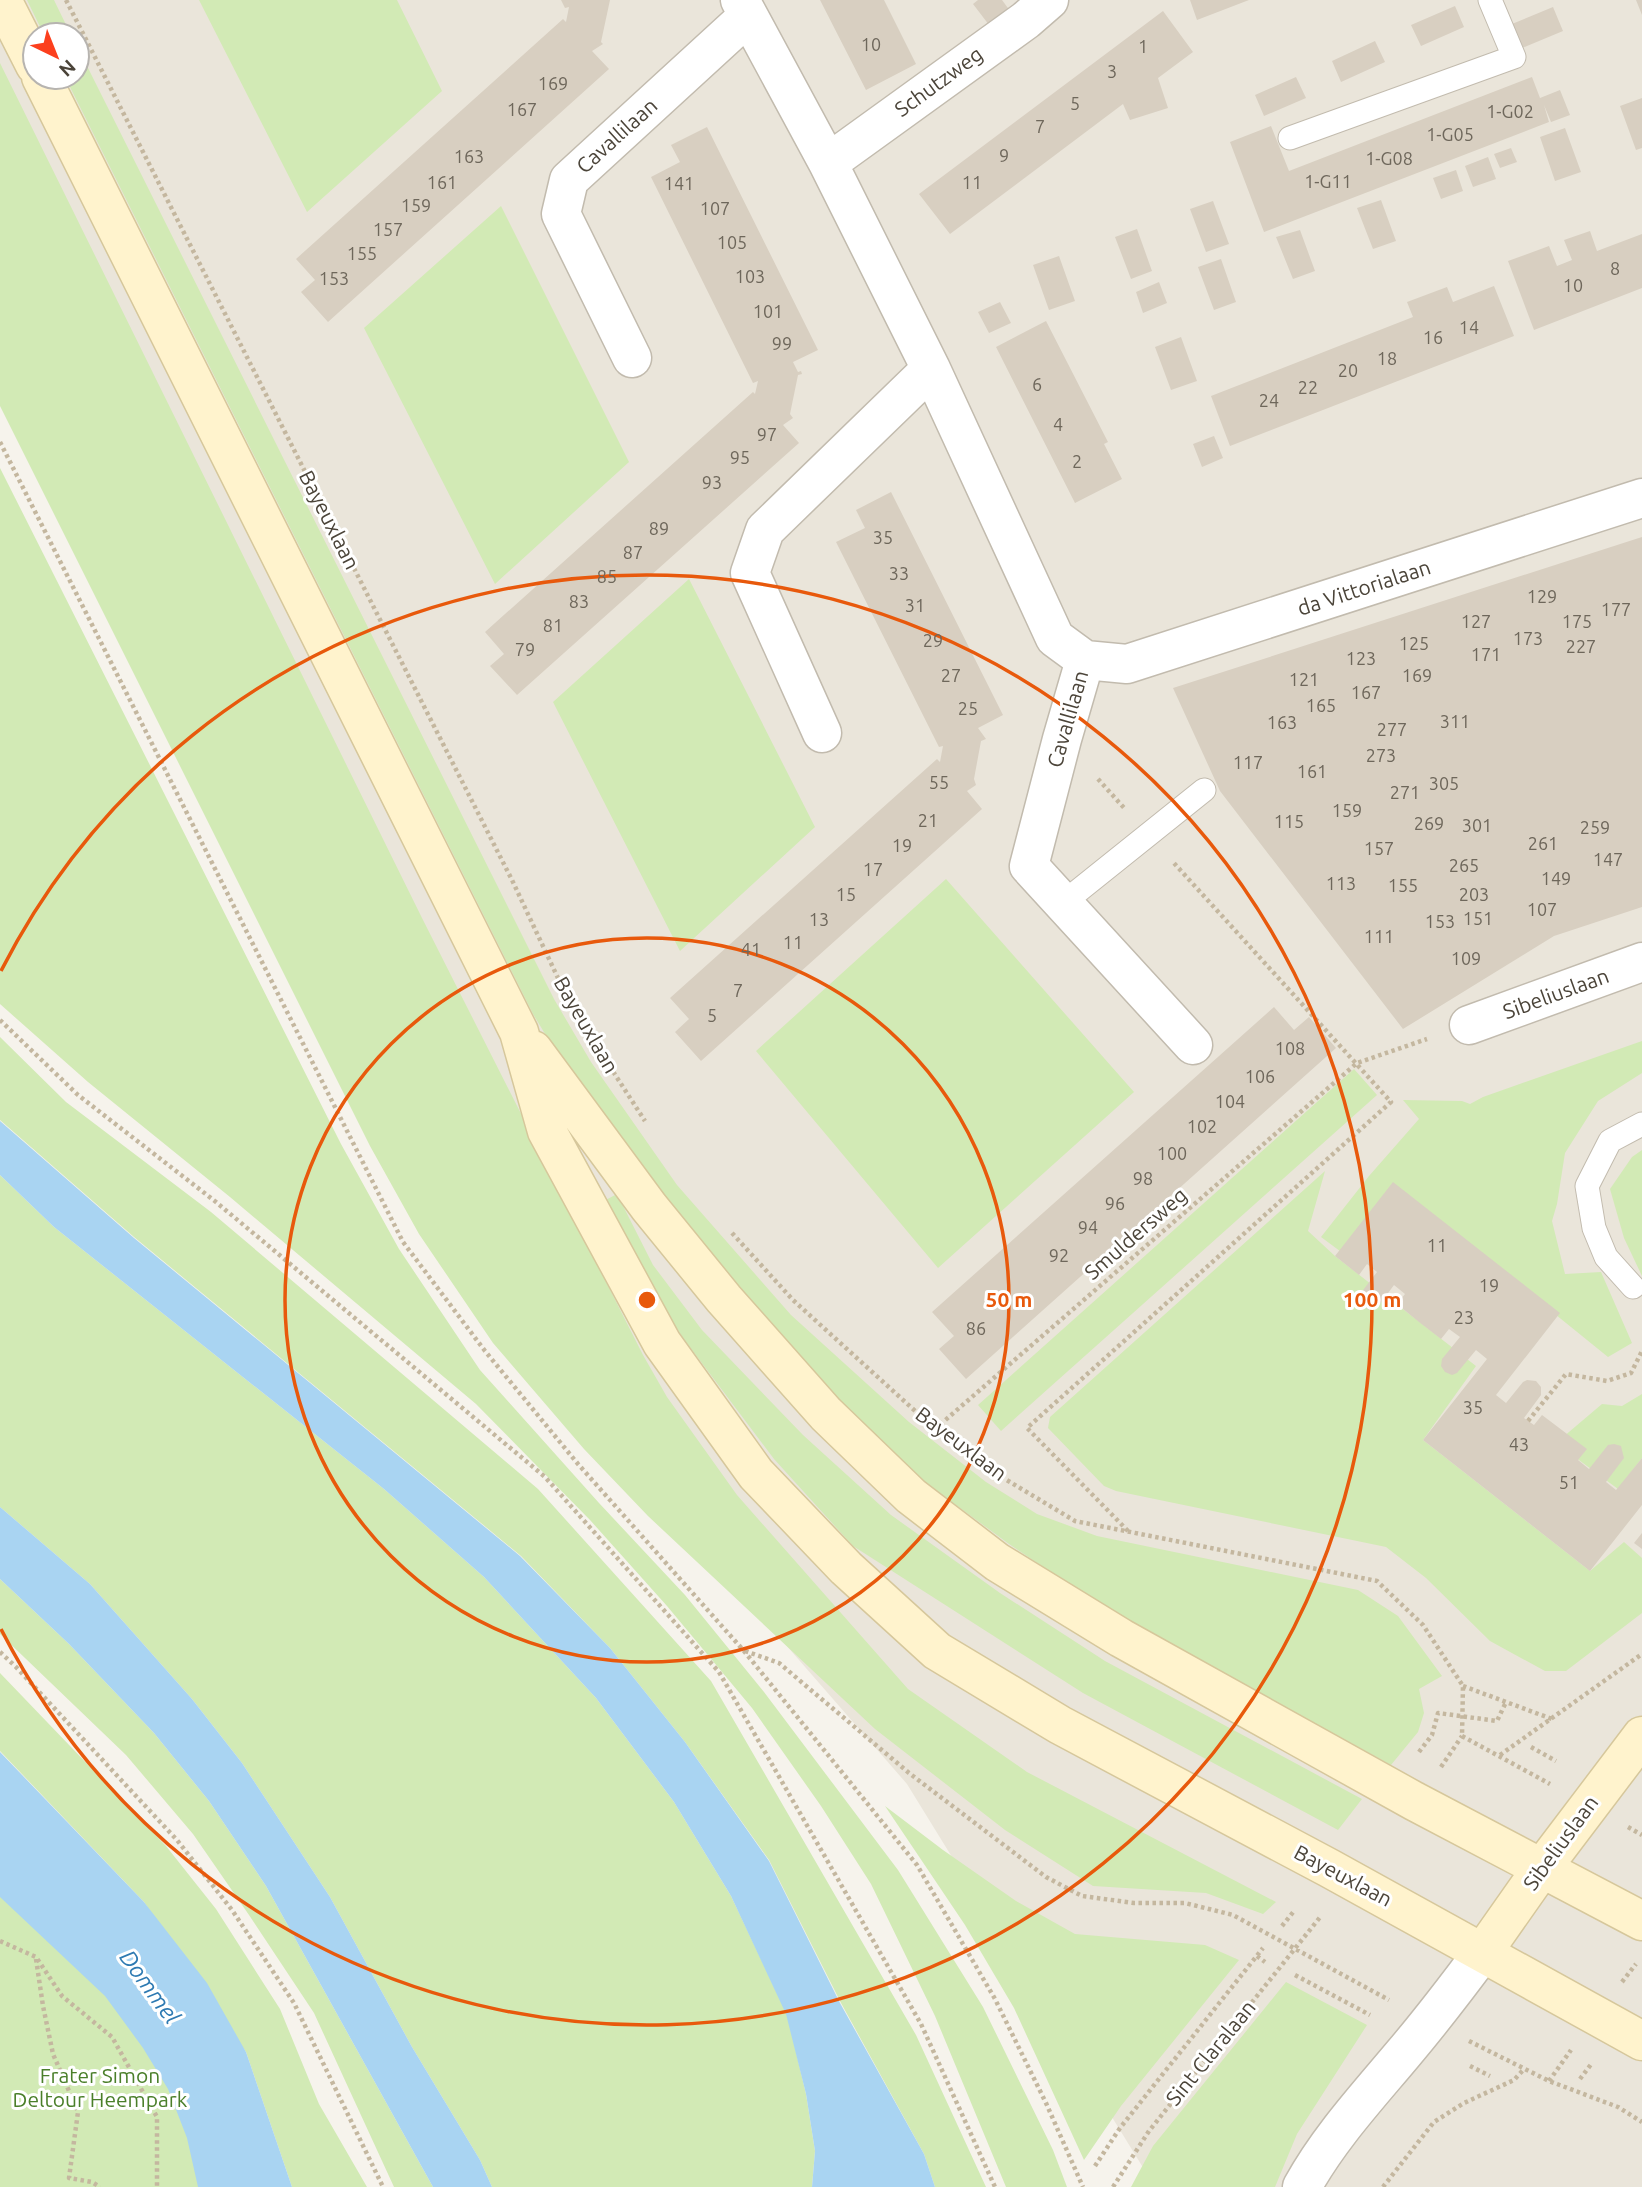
<svg xmlns="http://www.w3.org/2000/svg" width="1642" height="2187" viewBox="0 0 1642 2187" font-family="Ubuntu,sans-serif">
  <rect width="100%" height="100%" fill="#f6f3ec"/>
  <path fill="#eae5da" fill-rule="evenodd" d="M0,0H1642V2187H1155L907,1784L426,1232L0,352ZM35,35H77V77H35Z"/>
  <path fill="#d2eab5" d="M27,0H54L71,35H44Z
    M199,0H397L442,91L307,212Z
    M77,46L554,999L591,1062L677,1185L791,1315L909,1422L986,1482L1037,1514L1097,1536L1358,1590L1398,1616L1442,1676L1419,1689L1424,1713L1418,1732L1391,1765L1111,1612L1009,1544L918,1477L863,1426L738,1301L599,1123L533,1014L65,77H77Z
    M0,63L422,918L643,1355L667,1397L737,1495L908,1689L1027,1772L1276,1902L1263,1914L1206,1893L1093,1886L1005,1830L875,1729L648,1516L584,1449L493,1343L419,1234L370,1146L0,406Z
    M501,206L629,462L495,584L364,328Z
    M0,468L341,1144L399,1249L480,1370L599,1503L685,1595L764,1692L898,1870L983,2007L1053,2150L1067,2187H1006L935,2016L871,1884L821,1806L752,1708L667,1606L590,1520L476,1404L230,1197L88,1082L0,1004Z
    M689,579L815,827L680,951L553,702Z
    M946,879L1134,1092L938,1268L756,1051Z
    M0,1037L66,1102L211,1212L538,1489L711,1681L916,2035L986,2187H935L924,2154L841,2003L769,1860L685,1742L610,1648L521,1556L134,1237L0,1120Z
    M1642,1041V1073L1598,1101L1565,1153L1557,1204L1552,1221L1565,1274L1601,1272L1632,1343L1608,1357L1399,1188L1352,1260L1321,1237L1369,1176L1419,1119L1403,1100L1462,1101L1470,1104L1483,1097Z
    M1354,1069L1377,1095L1001,1431L978,1405Z
    M1642,1150V1276L1624,1238L1610,1189L1632,1157Z
    M1325,1171L1308,1231L1335,1256L1476,1366L1423,1440L1590,1571L1624,1542L1642,1558V1613L1566,1671H1545L1490,1641L1426,1578L1386,1547L1116,1491L1104,1486L1048,1428L1050,1417Z
    M0,1175L54,1227L384,1489L484,1577L596,1698L674,1802L731,1896L787,2014L806,2094L815,2151L812,2187H492L480,2160L412,2047L330,1897L242,1763L192,1699L90,1584L0,1507Z
    M617,1194L653,1265L702,1330L803,1435L891,1515L1000,1593L1105,1661L1362,1799L1338,1830L1083,1693L853,1546L774,1459L683,1338L598,1204Z
    M1642,1394V1458L1618,1489L1556,1443L1602,1404L1622,1406Z
    M0,1579L69,1644L154,1733L209,1801L266,1886L433,2187H394L314,2013L249,1915L193,1834L126,1755L0,1634Z
    M0,1673L166,1846L216,1909L280,2009L319,2104L367,2187H292L246,2052L144,1902L0,1751Z
    M885,1806L943,1850L1016,1901L1075,1934L1205,1945L1239,1960L1121,2106L1084,2160L1014,2008L965,1925Z
    M0,1821L244,2187H0Z
    M1286,1982L1367,2025L1297,2134L1275,2187H1131L1153,2146Z"/>
  <path fill="#a9d4f2" d="M0,1121L134,1238L520,1556L610,1648L685,1742L769,1861L840,2003L924,2154L935,2187H812L815,2151L806,2094L786,2014L731,1896L674,1802L596,1698L484,1577L384,1489L54,1227L0,1175Z
    M0,1507L90,1584L192,1699L242,1763L330,1897L412,2047L480,2160L492,2187H433L266,1886L209,1801L154,1733L69,1644L0,1579Z
    M0,1752L144,1902L207,1983L246,2052L292,2187H198L187,2138L168,2089L143,2048L105,1996L0,1897Z"/>
  <path fill="#d8cfc1" d="M561,0H610L601,42L603,44L592,51L609,69L328,322L301,292L315,280L296,259L563,19L566,22L569,7L565,8Z
    M820,0H884L916,64L866,90Z
    M978,0H1002L1019,23L999,38L973,4Z
    M1190,0H1249L1197,20Z
    M1636,0H1642V15Z
    M1455,6L1464,27L1421,46L1411,25Z
    M1553,7L1563,31L1522,48L1512,24Z
    M1163,11L1193,52L1158,78L1168,108L1130,120L1123,104L950,234L919,194Z
    M1375,41L1385,62L1341,82L1332,61Z
    M1296,77L1306,98L1264,116L1255,95Z
    M1532,77L1540,98L1560,90L1570,115L1551,122L1544,105L1549,122L1264,232L1230,142L1271,126L1289,171Z
    M1642,98V148L1636,150L1620,106Z
    M707,127L818,350L793,362L798,372L801,371L802,374L798,375L790,414L793,418L783,425L799,443L517,695L490,666L504,654L485,632L753,392L755,394L758,381L753,383L651,177L680,162L671,145Z
    M1565,128L1581,172L1555,181L1540,137Z
    M1511,148L1517,162L1500,168L1494,154Z
    M1488,157L1496,179L1473,187L1465,166Z
    M1456,170L1463,191L1441,199L1433,178Z
    M1381,200L1396,241L1373,249L1357,208Z
    M1213,201L1229,244L1206,252L1190,209Z
    M1137,229L1152,271L1131,279L1115,237Z
    M1300,230L1315,271L1293,279L1276,237Z
    M1590,231L1597,251L1642,234V288L1534,330L1508,261L1549,246L1557,266L1572,260L1564,240Z
    M1059,256L1075,301L1049,310L1033,265Z
    M1221,259L1236,302L1214,310L1198,267Z
    M1159,282L1167,303L1143,313L1136,292Z
    M1494,286L1514,336L1230,446L1211,396L1413,317L1407,302L1447,287L1453,302Z
    M1000,302L1011,323L989,333L978,312Z
    M1046,321L1108,442L1104,444L1122,479L1075,503L996,347Z
    M1181,337L1197,381L1171,390L1155,347Z
    M1214,436L1223,458L1202,467L1193,444Z
    M891,492L1003,715L978,728L986,739L981,741L974,779L976,785L967,791L982,809L701,1061L675,1032L689,1019L670,998L937,759L940,762L943,746L939,747L836,542L865,528L856,510Z
    M1642,537V907L1554,936L1403,1029L1220,791L1173,688Z
    M1274,1007L1294,1030L1309,1017L1336,1048L966,1379L939,1349L954,1336L932,1312Z
    M1393,1182L1560,1313L1496,1395L1506,1403L1523,1382L1527,1380L1536,1381L1541,1387V1395L1524,1418L1534,1425L1542,1415L1587,1449L1578,1460L1589,1469L1608,1445L1614,1444L1621,1446L1624,1458L1606,1482L1616,1490L1642,1458V1505L1590,1571L1423,1440L1487,1359L1476,1350L1457,1373L1452,1375L1445,1372L1441,1366L1442,1359L1460,1337L1449,1329L1441,1339L1419,1322L1397,1304L1405,1294L1394,1285L1377,1308L1369,1310L1361,1305L1360,1294L1377,1272L1367,1264L1359,1275L1335,1256Z
    M1642,1533V1549L1634,1543Z"/>
  <g fill="none" stroke-linecap="round" stroke-linejoin="round">
    <g stroke="#c2bbae" stroke-width="25">
      <path id="lane" d="M1290,138L1514,57L1490,0
        M1063,903L1204,790
        M1633,1287L1606,1257L1594,1228L1587,1186L1610,1141L1642,1124"/>
    </g>
    <g stroke="#c2bbae" stroke-width="41">
      <path id="street" d="M740,0L828,163L931,369L1055,638L1085,660L1062,739L1029,866L1193,1045
        M828,163L1026,20L1049,0
        M632,358L561,214L569,180L748,16
        M1085,660L1127,664L1642,498
        M822,733L750,573L765,530L931,369
        M1469,1025L1642,962
        M1302,2187C1329,2138 1367,2097 1403,2054C1431,2021 1457,1987 1483,1952"/>
    </g>
    <g stroke="#d6c79b" stroke-width="41">
      <path id="secondary" d="M2,0L35,65
        M41,77L519,1032L547,1131L662,1343L756,1474L846,1568L937,1651L1060,1725L1329,1868L1642,2041
        M533,1050L649,1207L724,1299L826,1414L911,1496L997,1562L1121,1638L1414,1801L1642,1921
        M1483,1952L1542,1868L1642,1736"/>
    </g>
    <path stroke="#c4b79f" stroke-width="4.5" stroke-dasharray="3.5 3.5" stroke-linecap="butt" d="M66,0L512,880L572,1008L645,1121
      M0,442L403,1242L485,1351L578,1464L744,1651L917,1865L995,1999L1046,2103L1083,2187
      M1098,779L1125,809
      M0,1020L78,1095L216,1202L545,1477L719,1672L921,2024L995,2187
      M732,1233L793,1300L935,1429L980,1464L1075,1521L1377,1581L1423,1625L1463,1686L1462,1736
      M1528,1421L1566,1374L1607,1381L1631,1373L1642,1351
      M935,1429L1357,1063L1427,1039
      M1128,1531L1027,1428L1391,1102L1173,862
      M745,1651L779,1663L909,1773L1046,1877L1082,1896L1134,1903H1185L1233,1915L1389,2000
      M0,1652L16,1667L177,1840L232,1910L294,2003L383,2187
      M1463,1686L1552,1719
      M1462,1736L1550,1784
      M1531,1747L1556,1761
      M1419,1752L1432,1735L1438,1713L1497,1721L1506,1702
      M1500,1755L1642,1654
      M1441,1767L1462,1736
      M1628,1827L1642,1835
      M1282,1926L1294,1911
      M0,1941L36,1957L62,1996L112,2037L157,2117V2187
      M1257,1956L1265,1962
      M36,1959L43,2006L53,2054L78,2112L69,2178L92,2182L100,2187
      M1295,1975L1370,2015
      M1622,1982L1636,1964
      M1469,2041L1549,2081L1618,2107L1642,2122
      M1470,2066L1490,2076
      M1580,2079L1592,2063
      M1549,2081L1571,2050
      M1095,2166L1120,2128L1263,1948
      M1113,2187L1149,2131L1321,1916
      M1383,2187L1434,2122L1464,2103L1514,2080L1524,2069"/>
    <use href="#lane" stroke="#fff" stroke-width="23"/>
    <use href="#street" stroke="#fff" stroke-width="38"/>
    <use href="#secondary" stroke="#fff3cd" stroke-width="38"/>
  </g>
  <g fill="none" stroke="#e8590c" stroke-width="3.5">
    <circle cx="647" cy="1300" r="362"/>
    <path d="M1 971A725 725 0 1 1 1 1629"/>
  </g>
  <g text-anchor="middle" stroke-width="6" stroke-linejoin="round" paint-order="stroke">
    <g font-size="18" fill="#6e675b">
      <text x="871" y="51">10</text>
      <text x="1143" y="53">1</text>
      <text x="1112" y="78">3</text>
      <text x="553" y="90">169</text>
      <text x="1075" y="110">5</text>
      <text x="522" y="116">167</text>
      <text x="1510" y="118">1-G02</text>
      <text x="1040" y="133">7</text>
      <text x="1450" y="141">1-G05</text>
      <text x="1004" y="162">9</text>
      <text x="469" y="163">163</text>
      <text x="1389" y="165">1-G08</text>
      <text x="1328" y="188">1-G11</text>
      <text x="442" y="189">161</text>
      <text x="972" y="189">11</text>
      <text x="679" y="190">141</text>
      <text x="416" y="212">159</text>
      <text x="715" y="215">107</text>
      <text x="388" y="236">157</text>
      <text x="732" y="249">105</text>
      <text x="362" y="260">155</text>
      <text x="1615" y="275">8</text>
      <text x="750" y="283">103</text>
      <text x="334" y="285">153</text>
      <text x="1573" y="292">10</text>
      <text x="768" y="318">101</text>
      <text x="1469" y="334">14</text>
      <text x="1433" y="344">16</text>
      <text x="782" y="350">99</text>
      <text x="1387" y="365">18</text>
      <text x="1348" y="377">20</text>
      <text x="1037" y="391">6</text>
      <text x="1308" y="394">22</text>
      <text x="1269" y="407">24</text>
      <text x="1058" y="431">4</text>
      <text x="767" y="441">97</text>
      <text x="740" y="464">95</text>
      <text x="1077" y="468">2</text>
      <text x="712" y="489">93</text>
      <text x="659" y="535">89</text>
      <text x="883" y="544">35</text>
      <text x="633" y="559">87</text>
      <text x="899" y="580">33</text>
      <text x="607" y="583">85</text>
      <text x="1542" y="603">129</text>
      <text x="579" y="608">83</text>
      <text x="915" y="612">31</text>
      <text x="1616" y="616">177</text>
      <text x="1476" y="628">127</text>
      <text x="1577" y="628">175</text>
      <text x="553" y="632">81</text>
      <text x="1528" y="645">173</text>
      <text x="933" y="647">29</text>
      <text x="1414" y="650">125</text>
      <text x="1581" y="653">227</text>
      <text x="525" y="656">79</text>
      <text x="1486" y="661">171</text>
      <text x="1361" y="665">123</text>
      <text x="951" y="682">27</text>
      <text x="1417" y="682">169</text>
      <text x="1304" y="686">121</text>
      <text x="1366" y="699">167</text>
      <text x="1321" y="712">165</text>
      <text x="968" y="715">25</text>
      <text x="1455" y="728">311</text>
      <text x="1282" y="729">163</text>
      <text x="1392" y="736">277</text>
      <text x="1381" y="762">273</text>
      <text x="1248" y="769">117</text>
      <text x="1312" y="778">161</text>
      <text x="939" y="789">55</text>
      <text x="1444" y="790">305</text>
      <text x="1405" y="799">271</text>
      <text x="1347" y="817">159</text>
      <text x="928" y="827">21</text>
      <text x="1289" y="828">115</text>
      <text x="1429" y="830">269</text>
      <text x="1477" y="832">301</text>
      <text x="1595" y="834">259</text>
      <text x="1543" y="850">261</text>
      <text x="902" y="852">19</text>
      <text x="1379" y="855">157</text>
      <text x="1608" y="866">147</text>
      <text x="1464" y="872">265</text>
      <text x="873" y="876">17</text>
      <text x="1556" y="885">149</text>
      <text x="1341" y="890">113</text>
      <text x="1403" y="892">155</text>
      <text x="846" y="901">15</text>
      <text x="1474" y="901">203</text>
      <text x="1542" y="916">107</text>
      <text x="1478" y="925">151</text>
      <text x="819" y="926">13</text>
      <text x="1440" y="928">153</text>
      <text x="1379" y="943">111</text>
      <text x="793" y="949">11</text>
      <text x="751" y="956">41</text>
      <text x="1466" y="965">109</text>
      <text x="738" y="997">7</text>
      <text x="712" y="1022">5</text>
      <text x="1290" y="1055">108</text>
      <text x="1260" y="1083">106</text>
      <text x="1230" y="1108">104</text>
      <text x="1202" y="1133">102</text>
      <text x="1172" y="1160">100</text>
      <text x="1143" y="1185">98</text>
      <text x="1115" y="1210">96</text>
      <text x="1088" y="1234">94</text>
      <text x="1437" y="1252">11</text>
      <text x="1059" y="1262">92</text>
      <text x="1489" y="1292">19</text>
      <text x="1464" y="1324">23</text>
      <text x="976" y="1335">86</text>
      <text x="1473" y="1414">35</text>
      <text x="1519" y="1451">43</text>
      <text x="1569" y="1489">51</text>
    </g>
    <g font-size="21" fill="#4b4439" stroke="#fff">
      <text transform="translate(939 82) rotate(-36)" y="7">Schutzweg</text>
      <text transform="translate(617 136) rotate(-42)" y="7">Cavallilaan</text>
      <text transform="translate(329 520) rotate(63)" y="7">Bayeuxlaan</text>
      <text transform="translate(1364 588) rotate(-18)" y="7">da Vittorialaan</text>
      <text transform="translate(1068 719) rotate(-74)" y="7">Cavallilaan</text>
      <text transform="translate(1556 994) rotate(-20)" y="7">Sibeliuslaan</text>
      <text transform="translate(586 1025) rotate(60)" y="7">Bayeuxlaan</text>
      <text transform="translate(1136 1234) rotate(-41)" y="7">Smuldersweg</text>
      <text transform="translate(961 1444) rotate(37)" y="7">Bayeuxlaan</text>
      <text transform="translate(1561 1843) rotate(-54)" y="7">Sibeliuslaan</text>
      <text transform="translate(1343 1876) rotate(28)" y="7">Bayeuxlaan</text>
      <text transform="translate(1211 2053) rotate(-51)" y="7">Sint Claralaan</text>
    </g>
    <g font-size="21" fill="#4a7f2a" stroke="#fff">
      <text x="100" y="2083">Frater Simon<tspan x="100" dy="24">Deltour Heempark</tspan></text>
    </g>
    <g font-size="23" font-style="italic" fill="#2e7ab2" stroke="#fff">
      <text transform="translate(150 1987) rotate(54)" y="8">Dommel</text>
    </g>
  </g>
  <circle cx="647" cy="1300" r="10" fill="#e8590c" stroke="#fff" stroke-width="3.5"/>
  <g font-size="21" text-anchor="middle" font-weight="bold" fill="#e8590c" stroke="#fff" stroke-width="6" stroke-linejoin="round" paint-order="stroke">
    <text x="1009" y="1307">50 m</text>
    <text x="1372" y="1307">100 m</text>
  </g>
  <g transform="translate(56 56) rotate(137)"><circle r="33" fill="#ffffff" stroke="#b7b4b0" stroke-width="2"/>
  <path d="M0-5L12 26L0 18L-12 26Z" fill="#fc3f1d"/>
  <text y="-10" font-size="19" font-weight="bold" text-anchor="middle" fill="#4b4439">N</text>
  </g>
</svg>
